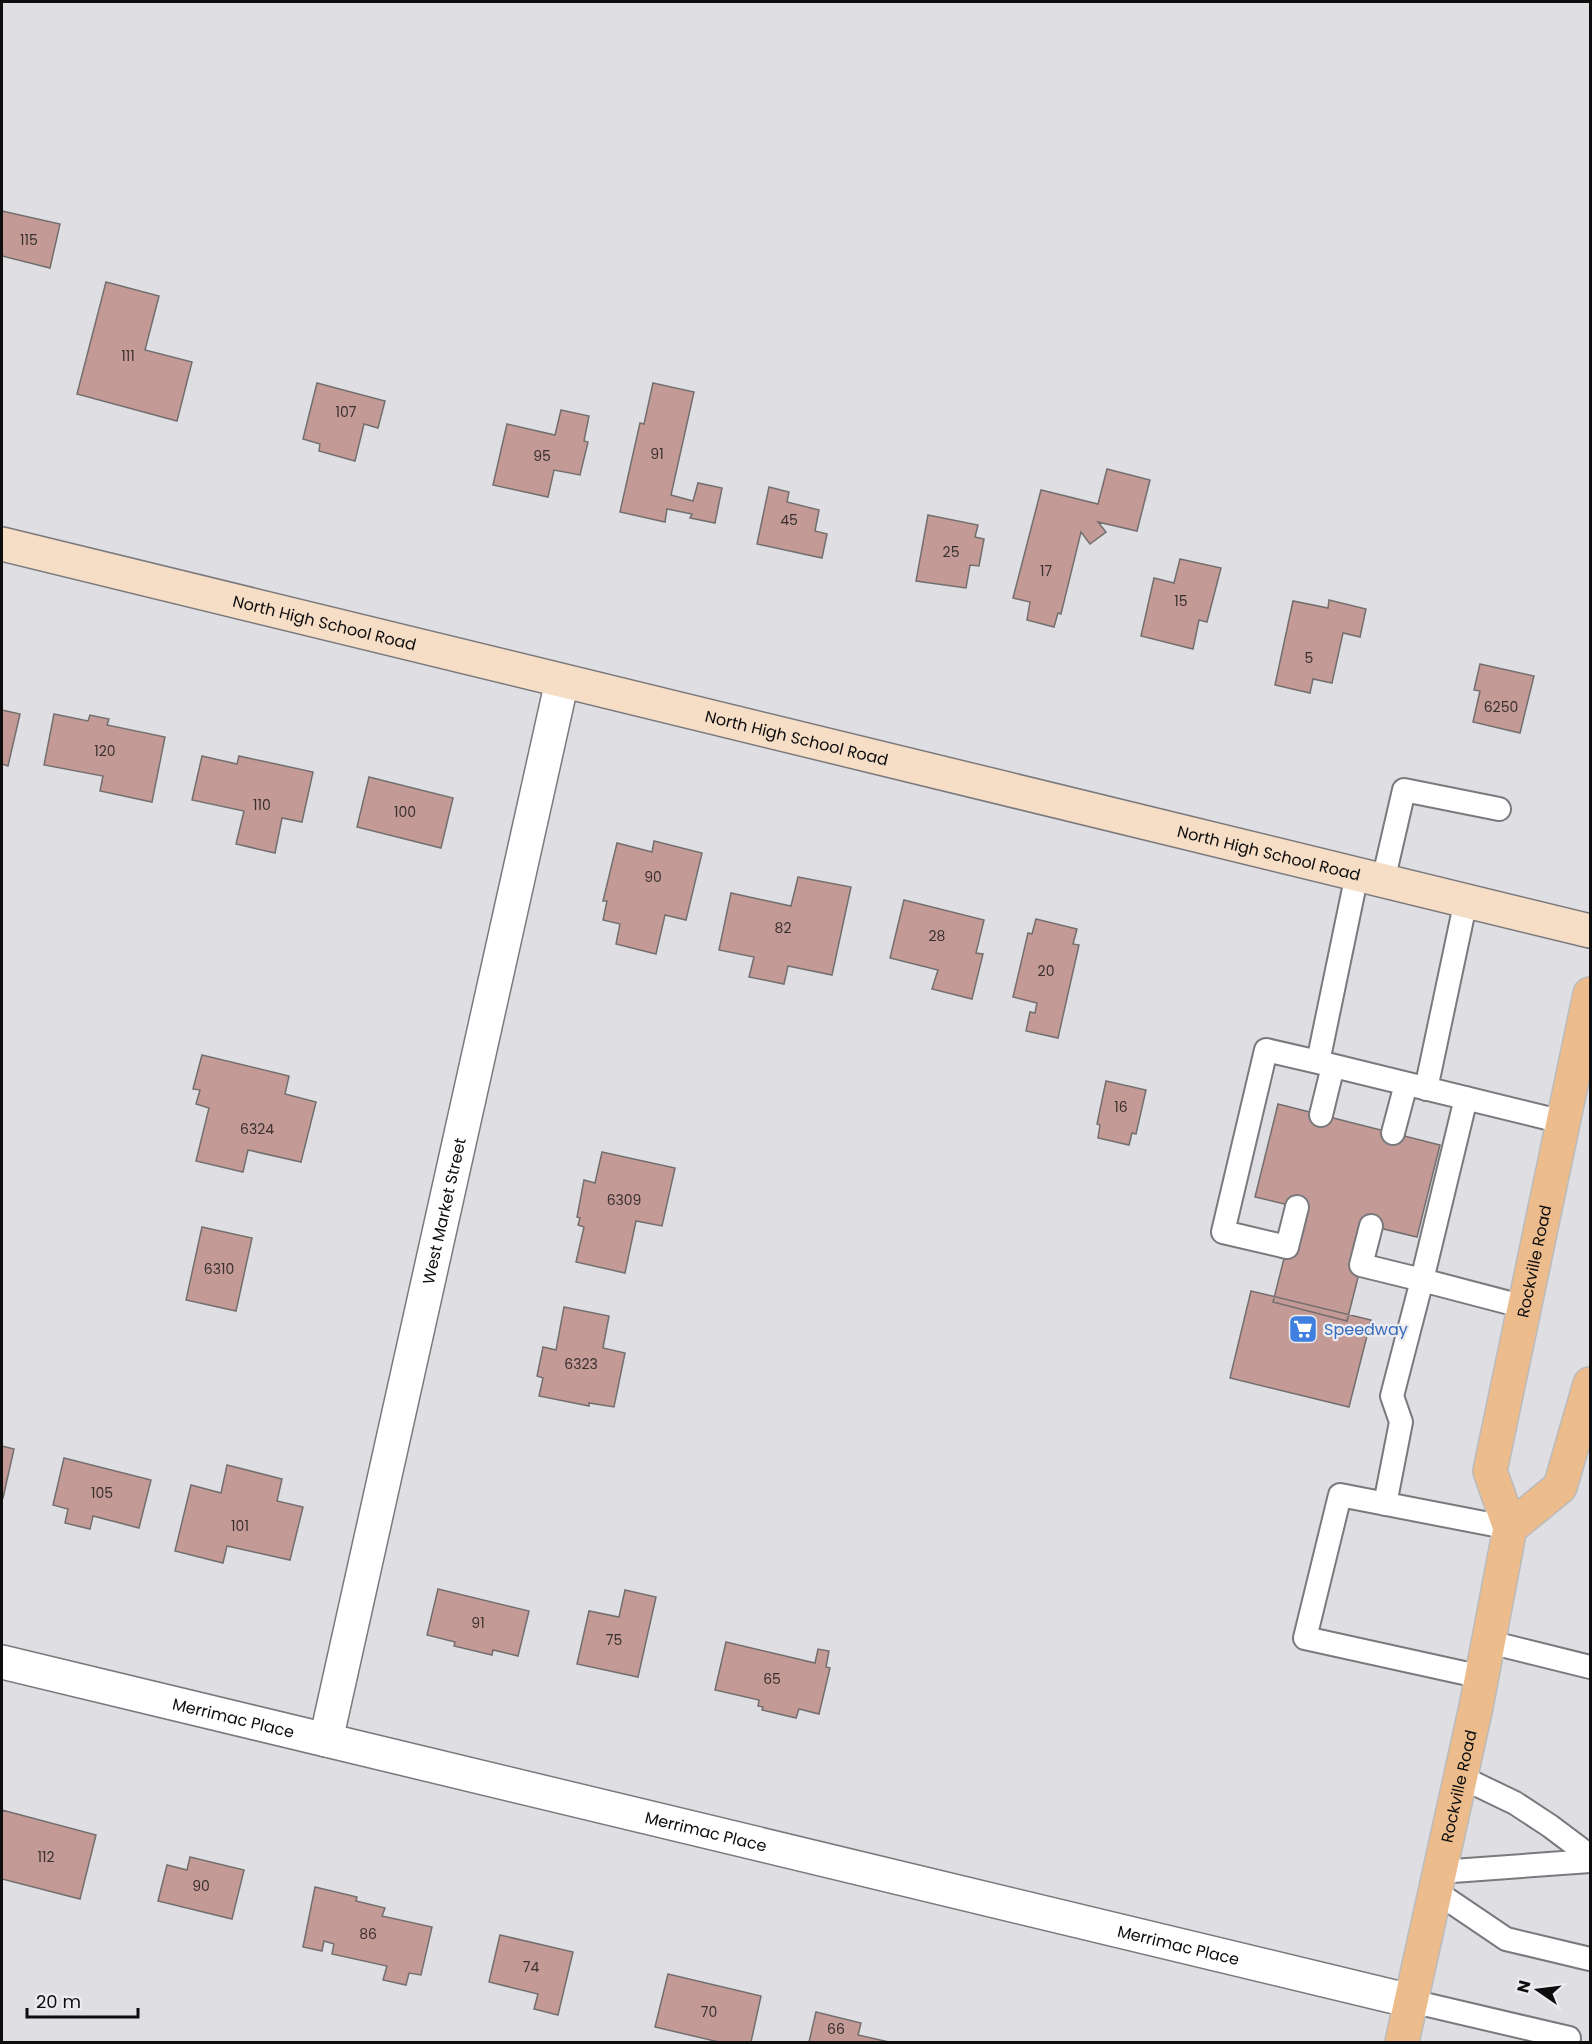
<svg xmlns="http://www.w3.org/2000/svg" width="1592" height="2044" viewBox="0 0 1592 2044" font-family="Poppins,sans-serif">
  <rect width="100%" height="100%" fill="#dfdee2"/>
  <path fill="#c39a95" stroke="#736f6f" stroke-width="1.5" d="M2,211L60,224L50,268L2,256Z
    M106,282L159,296L145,350L192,362L177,421L77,394Z
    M317,383L385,401L378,428L364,424L355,461L319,451L320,444L303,439Z
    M653,383L694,392L671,495L693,501L698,483L722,488L715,523L690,518L692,514L667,509L665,522L620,512L640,423L644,424Z
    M561,410L589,416L584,441L588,442L580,475L554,470L548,497L493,485L507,424L555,435Z
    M1107,469L1150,480L1137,531L1098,522L1106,532L1090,544L1081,532L1061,614L1058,613L1054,627L1027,620L1030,602L1013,598L1041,490L1098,504Z
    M769,487L789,492L787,502L819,510L815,531L827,534L822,558L757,544Z
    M928,515L978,525L975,537L984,539L979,566L970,565L966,588L916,581Z
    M1180,559L1221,568L1207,622L1199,620L1193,649L1141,636L1154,578L1174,583Z
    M1329,600L1366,609L1360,637L1343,633L1332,683L1313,679L1310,693L1275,685L1293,601L1328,608Z
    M1480,664L1534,676L1520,733L1473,722L1480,691L1474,690Z
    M2,710L20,714L8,766L2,764Z
    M54,714L88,721L90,715L109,719L107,725L165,737L152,802L100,791L103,776L44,765Z
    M202,756L237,764L239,756L313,772L302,822L282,818L275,853L236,844L244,811L192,800Z
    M369,777L453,798L441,848L357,827Z
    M654,841L702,853L686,920L665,915L656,954L616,944L620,924L603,920L607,901H603L617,843L652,852Z
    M798,877L851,887L832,975L788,966L784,984L749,977L754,957L719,950L731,893L791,906Z
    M904,900L984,920L976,953L983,954L972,999L932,989L938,970L890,958Z
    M1036,919L1077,929L1073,944L1079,945L1058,1038L1026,1031L1030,1012L1035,1013L1037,1003L1013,997L1028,933L1032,934Z
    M202,1055L289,1076L285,1094L316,1102L301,1162L248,1150L243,1172L196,1161L209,1108L196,1104L200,1090L193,1089Z
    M1106,1081L1146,1090L1136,1134L1132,1133L1129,1145L1098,1138L1100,1125L1097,1124Z
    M1278,1104L1440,1145L1417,1237L1371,1226L1347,1321L1273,1302L1297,1207L1255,1197Z
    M602,1152L675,1168L662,1226L636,1221L625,1273L576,1262L584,1227L578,1225L580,1218L577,1217L584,1180L595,1183Z
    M202,1227L252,1238L236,1311L186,1300Z
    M1251,1291L1371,1320L1349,1407L1230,1378Z
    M564,1307L609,1316L603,1348L625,1353L614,1407L589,1403V1406L539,1396L543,1378L537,1376L543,1347L556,1350Z
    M2,1446L14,1449L3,1498H2Z
    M64,1458L151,1480L139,1528L93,1516L90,1529L65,1523L68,1509L53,1505Z
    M227,1465L282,1479L277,1501L303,1507L290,1560L227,1546L223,1563L175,1551L191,1485L221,1493Z
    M438,1589L529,1611L518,1656L493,1650L492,1655L454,1646L455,1642L427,1635Z
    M625,1590L656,1597L638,1677L577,1664L589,1611L619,1617Z
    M726,1642L815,1663L818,1649L829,1651L826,1667L830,1668L819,1714L799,1709L796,1718L762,1710L763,1707L758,1706L759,1700L715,1690Z
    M2,1810L96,1835L80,1899L2,1879Z
    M190,1857L244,1870L232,1919L158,1901L167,1865L187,1870Z
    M315,1887L357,1897L356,1901L385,1908L382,1916L432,1927L421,1975L409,1973L406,1985L383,1980L387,1966L332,1954L334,1944L324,1941L322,1951L303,1947Z
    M500,1935L573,1952L558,2015L534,2009L538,1994L489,1982Z
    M668,1974L761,1996L751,2042H719L655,2027Z
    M816,2012L861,2023L858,2035L889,2042H809Z"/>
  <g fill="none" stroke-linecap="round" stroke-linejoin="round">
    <g stroke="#7a797d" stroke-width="26">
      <path id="lane" d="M1357,874L1318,1062L1563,1122
        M1383,881L1404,790L1499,809
        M1426,1089L1466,900
        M1321,1115L1333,1066
        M1393,1133L1406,1084
        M1297,1207L1287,1247L1223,1232L1266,1050L1318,1062
        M1371,1226L1361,1265L1422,1280L1466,1098
        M1385,1504L1401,1422L1392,1396L1422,1280L1525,1307
        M1489,1642L1590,1667
        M1482,1677L1305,1638L1340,1495L1510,1528
        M1461,1777L1515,1803L1550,1826L1590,1856
        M1439,1872L1590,1861
        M1435,1891L1506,1939L1590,1959
        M1411,2001L1569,2038"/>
    </g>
    <g stroke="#7a797d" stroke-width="36">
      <g id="street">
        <path id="s1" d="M2,1662L1411,2001"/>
        <path id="s2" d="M326,1740L562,681"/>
      </g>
    </g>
    <g stroke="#7a797d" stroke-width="36">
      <g id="secondary">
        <path id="s3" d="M2,544L1590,931"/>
      </g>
    </g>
    <g stroke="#bbbbbc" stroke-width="36">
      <g id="primary">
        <path d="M1510,1528L1560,1487L1590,1384"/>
        <path id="s4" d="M1402,2042L1476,1707L1510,1528L1490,1471L1590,994"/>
      </g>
    </g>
    <use href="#lane" stroke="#fff" stroke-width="22"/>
    <use href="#street" stroke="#fff" stroke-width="33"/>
    <use href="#secondary" stroke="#f6dec6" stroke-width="33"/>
    <use href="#primary" stroke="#edbc8d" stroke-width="33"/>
  </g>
  <defs>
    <g id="supermarket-square" transform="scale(1.5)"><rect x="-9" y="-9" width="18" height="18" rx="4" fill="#3f7fe0" stroke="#ecebef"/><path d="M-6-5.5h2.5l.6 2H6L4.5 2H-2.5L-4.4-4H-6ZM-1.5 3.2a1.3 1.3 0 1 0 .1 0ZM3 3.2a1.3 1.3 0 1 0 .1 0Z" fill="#fff"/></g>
  </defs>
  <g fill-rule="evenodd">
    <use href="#supermarket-square" x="1303" y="1329"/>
  </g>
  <g text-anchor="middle" stroke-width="4.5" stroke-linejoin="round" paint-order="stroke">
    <g font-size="14" fill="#3a3030">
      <text x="29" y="245">115</text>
      <text x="128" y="361">111</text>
      <text x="346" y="417">107</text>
      <text x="657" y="459">91</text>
      <text x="542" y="461">95</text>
      <text x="789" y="525">45</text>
      <text x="951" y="557">25</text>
      <text x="1046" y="576">17</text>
      <text x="1181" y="606">15</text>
      <text x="1309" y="663">5</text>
      <text x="1501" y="712">6250</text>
      <text x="105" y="756">120</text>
      <text x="262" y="810">110</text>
      <text x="405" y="817">100</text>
      <text x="653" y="882">90</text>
      <text x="783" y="933">82</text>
      <text x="937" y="941">28</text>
      <text x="1046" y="976">20</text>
      <text x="1121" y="1112">16</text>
      <text x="257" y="1134">6324</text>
      <text x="624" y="1205">6309</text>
      <text x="219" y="1274">6310</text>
      <text x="581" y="1369">6323</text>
      <text x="102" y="1498">105</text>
      <text x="240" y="1531">101</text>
      <text x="478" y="1628">91</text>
      <text x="614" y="1645">75</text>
      <text x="772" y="1684">65</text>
      <text x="46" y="1862">112</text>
      <text x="201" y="1891">90</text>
      <text x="368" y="1939">86</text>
      <text x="531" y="1972">74</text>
      <text x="709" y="2017">70</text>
      <text x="836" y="2034">66</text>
    </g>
    <g font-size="16" fill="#0d0d0e" stroke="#ecebef">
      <text dy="6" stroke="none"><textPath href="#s3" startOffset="332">North High School Road</textPath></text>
      <text dy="6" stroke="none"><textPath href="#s3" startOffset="818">North High School Road</textPath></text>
      <text dy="6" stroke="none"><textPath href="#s3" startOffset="1304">North High School Road</textPath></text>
      <text dy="6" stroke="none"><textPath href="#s2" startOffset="542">West Market Street</textPath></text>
      <text dy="6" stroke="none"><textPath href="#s4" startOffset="800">Rockville Road</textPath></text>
      <text dy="6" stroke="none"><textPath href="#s1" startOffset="238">Merrimac Place</textPath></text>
      <text dy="6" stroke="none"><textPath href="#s4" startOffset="262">Rockville Road</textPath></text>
      <text dy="6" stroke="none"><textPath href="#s1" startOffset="724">Merrimac Place</textPath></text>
      <text dy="6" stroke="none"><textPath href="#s1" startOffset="1210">Merrimac Place</textPath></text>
    </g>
    <g font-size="16" fill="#366cbe" stroke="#ecebef" text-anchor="start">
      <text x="1324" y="1335">Speedway</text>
    </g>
  </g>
  <rect width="1592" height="2044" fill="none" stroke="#0d0d0e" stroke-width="6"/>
  <g transform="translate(1538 1990) rotate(284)" stroke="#ecebef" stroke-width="4.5" paint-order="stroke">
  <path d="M0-4.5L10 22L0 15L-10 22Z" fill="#0d0d0e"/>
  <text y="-9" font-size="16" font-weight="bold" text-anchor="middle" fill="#0d0d0e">N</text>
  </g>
  <path d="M27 2008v9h111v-9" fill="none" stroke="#0d0d0e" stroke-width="3"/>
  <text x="36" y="2008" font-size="18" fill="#0d0d0e" stroke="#ecebef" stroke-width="4.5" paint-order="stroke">20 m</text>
</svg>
